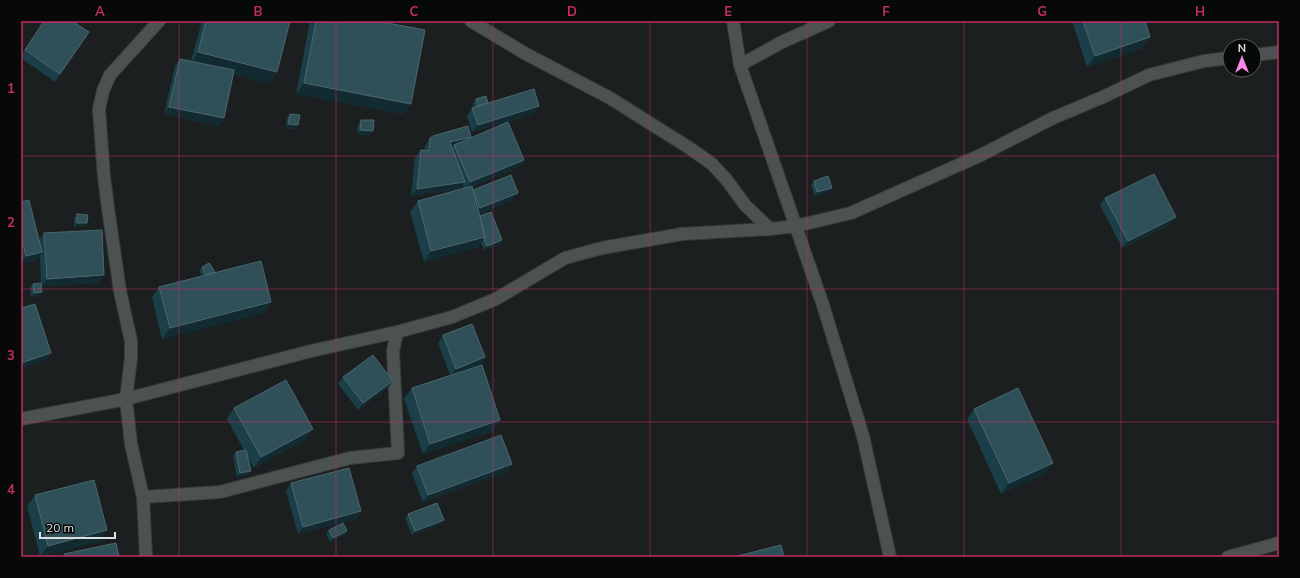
<svg xmlns="http://www.w3.org/2000/svg" width="1300" height="578" viewBox="0 0 1300 578" font-family="Mulish,sans-serif">
  <rect width="100%" height="100%" fill="#1b1f1f"/>
  <g fill="none" stroke-linecap="round" stroke-linejoin="round">
    <g stroke="#3a3d3d" stroke-width="14">
      <path id="minor" d="M471,21L526,54L610,98L691,149L712,164L726,179L745,205L770,229
        M733,21L740,65L823,305L863,436L890,557
        M1254,55L1279,52
        M740,65L782,42L829,21
        M21,419L126,399L311,351L397,332L452,317L496,299L565,258L602,248L682,234L770,229L796,226L851,213L981,155L1053,118L1103,97L1149,75L1204,61L1230,58
        M143,497L220,492L350,458L398,453L393,351L397,332
        M146,557L143,497L131,444L126,399L131,358V341L120,291L108,208L104,177L99,109L103,91L110,75L159,21
        M1228,557L1279,543"/>
    </g>
    <use href="#minor" stroke="#4c5251" stroke-width="12"/>
  </g>
  <path fill="#1b3f48" d="M44,21L89,32L55,82L21,58V55Z
    M202,21H290L277,72L269,83L234,74L224,118L219,126L164,114L175,66L180,59L191,61Z
    M310,21H377L411,104L404,114L296,94Z
    M1072,21H1145L1143,48L1087,67Z
    M476,99L488,103L487,104L534,114L472,132L467,116L472,108H474L473,103Z
    M290,114L298,125L295,129L286,128L287,118Z
    M361,120L370,135L357,134L358,124Z
    M430,138H470L524,160L519,167L472,187L473,190L512,200L479,214L480,216L502,240L500,244L484,250L481,243L478,247L424,262L410,212L418,201L464,188L462,185L460,189L411,196L415,158L421,150H424L425,146Z
    M814,181L829,192L815,196L811,185Z
    M1105,198L1170,224L1122,248L1100,205Z
    M21,202L39,240L44,233L99,283L41,286L40,256L37,260L21,264Z
    M77,214L87,223L85,227H74V218Z
    M202,267L215,272L271,302L264,313L162,339L152,297L159,287L202,276L199,271Z
    M33,284L42,292L39,296L31,297L30,288Z
    M443,335L485,357L480,365L468,369L493,431L423,454L404,399L412,388L450,375L438,343Z
    M343,377L388,388L358,410L338,384Z
    M234,408L313,429L305,440L254,468L247,456L251,471L248,475L237,477L233,456L236,452L244,450L227,419Z
    M974,409L1053,463L1046,473L1001,494L967,419Z
    M512,464L507,472L423,502L412,474L417,466Z
    M291,483L356,519L298,534L286,491Z
    M35,495L107,530L100,541L40,556L27,506Z
    M408,514L444,520L441,524L412,535L405,518Z
    M329,530L344,535L330,542L326,534Z"/>
  <path fill="#122b31" d="M1150,37L1143,48L1087,67L1095,56Z
    M198,52L277,72L269,83L191,63Z
    M304,83L411,104L404,114L296,94Z
    M539,106L534,114L472,132L478,125Z
    M169,107L224,118L219,126L164,114Z
    M288,124L298,125L295,129L286,128Z
    M360,130L373,131L370,135L357,134Z
    M471,137L465,144L454,145L452,148L450,142Z
    M524,160L519,167L465,190L470,182Z
    M465,182L460,189L411,196L417,189Z
    M832,188L829,192L815,196L817,192Z
    M518,193L512,200L475,215L480,208Z
    M1176,217L1170,224L1122,248L1128,241Z
    M77,223H87L85,227H74Z
    M485,237L478,247L424,262L431,251Z
    M502,240L500,244L484,250L487,246Z
    M42,252L37,260L21,264L26,256Z
    M104,275L99,283L41,286L47,279Z
    M42,292L39,296L31,297L34,293Z
    M271,302L264,313L162,339L170,328Z
    M51,353L46,360L21,369V363Z
    M485,357L480,365L450,376L456,369Z
    M393,381L388,388L358,410L363,403Z
    M500,420L493,431L423,454L430,444Z
    M313,429L305,440L254,468L261,457Z
    M1053,463L1046,473L1001,494L1009,483Z
    M512,464L507,472L423,502L428,495Z
    M251,471L248,475L237,477L240,473Z
    M361,511L356,519L298,534L303,527Z
    M444,520L441,524L412,535L415,531Z
    M107,530L100,541L40,556L48,546Z
    M347,531L344,535L330,542L333,538Z"/>
  <path fill="#305059" stroke="#4b676e" d="M44,21H72L89,32L60,74L25,50Z
    M206,21H290L277,72L198,52Z
    M316,21H377L425,30L411,104L304,83Z
    M1083,21H1145L1150,37L1095,56Z
    M180,59L234,70L224,118L169,107Z
    M534,89L539,106L478,125L472,108Z
    M486,96L488,103L478,106L476,99Z
    M290,114L300,115L298,125L288,124Z
    M361,120H374L373,131L360,130Z
    M508,122L524,160L470,182L454,145Z
    M468,126L471,137L450,142L465,182L417,189L421,150L429,151L430,138L433,136Z
    M1154,174L1176,217L1128,241L1105,198Z
    M511,175L518,193L480,208L473,190Z
    M828,176L832,188L817,192L814,181Z
    M472,186L485,237L431,251L418,201Z
    M29,200L42,252L26,256L21,236V202Z
    M491,212L502,240L487,246L484,239L485,237L480,216Z
    M77,214L88,215L87,223H77Z
    M102,230L104,275L47,279L44,233Z
    M261,261L271,302L170,328L159,287Z
    M209,263L215,272L206,275L202,267Z
    M41,283L42,292L34,293L33,284Z
    M35,304L51,353L21,363V308Z
    M472,324L485,357L456,369L443,335Z
    M373,355L393,381L363,403L343,377Z
    M482,365L500,420L430,444L412,388Z
    M286,380L313,429L261,457L234,408Z
    M1018,388L1053,463L1009,483L974,409Z
    M501,435L512,464L428,495L417,466Z
    M246,450L251,471L240,473L236,452Z
    M349,468L361,511L303,527L291,483Z
    M94,480L107,530L48,546L35,495Z
    M437,503L444,520L415,531L408,514Z
    M343,523L347,531L333,538L329,530Z
    M116,543L119,557H65L64,554Z
    M781,545L784,557H738V556Z"/>
  <path fill="none" stroke="#c52c68" stroke-width="1" stroke-opacity="0.55" d="M179,21V557M336,21V557M493,21V557M650,21V557M807,21V557M964,21V557M1121,21V557M21,156H1279M21,289H1279M21,422H1279"/>
  <rect width="1300" height="578" fill="none" stroke="#070909" stroke-width="44"/>
  <g transform="translate(1242 58)"><circle r="19" fill="#070909" stroke="#5d5f5f"/>
  <path d="M0-3L7 15L0 10L-7 15Z" fill="#f888ea"/>
  <text y="-6" font-size="11" font-weight="bold" text-anchor="middle" fill="#dde0e0">N</text>
  </g>
  <path d="M40 532v6h75v-6" fill="none" stroke="#dde0e0" stroke-width="2"/>
  <text x="46" y="532" font-size="12" fill="#dde0e0" stroke="#070909" stroke-width="3" paint-order="stroke">20 m</text>
  <rect x="22" y="22" width="1256" height="534" fill="none" stroke="#c52c68" stroke-width="1.5"/>
  <g font-size="13" text-anchor="middle" font-weight="bold" fill="#c52c68">
    <text x="100" y="16">A</text>
    <text x="258" y="16">B</text>
    <text x="414" y="16">C</text>
    <text x="572" y="16">D</text>
    <text x="728" y="16">E</text>
    <text x="886" y="16">F</text>
    <text x="1042" y="16">G</text>
    <text x="1200" y="16">H</text>
    <text x="11" y="93">1</text>
    <text x="11" y="227">2</text>
    <text x="11" y="360">3</text>
    <text x="11" y="494">4</text>
  </g>
</svg>
